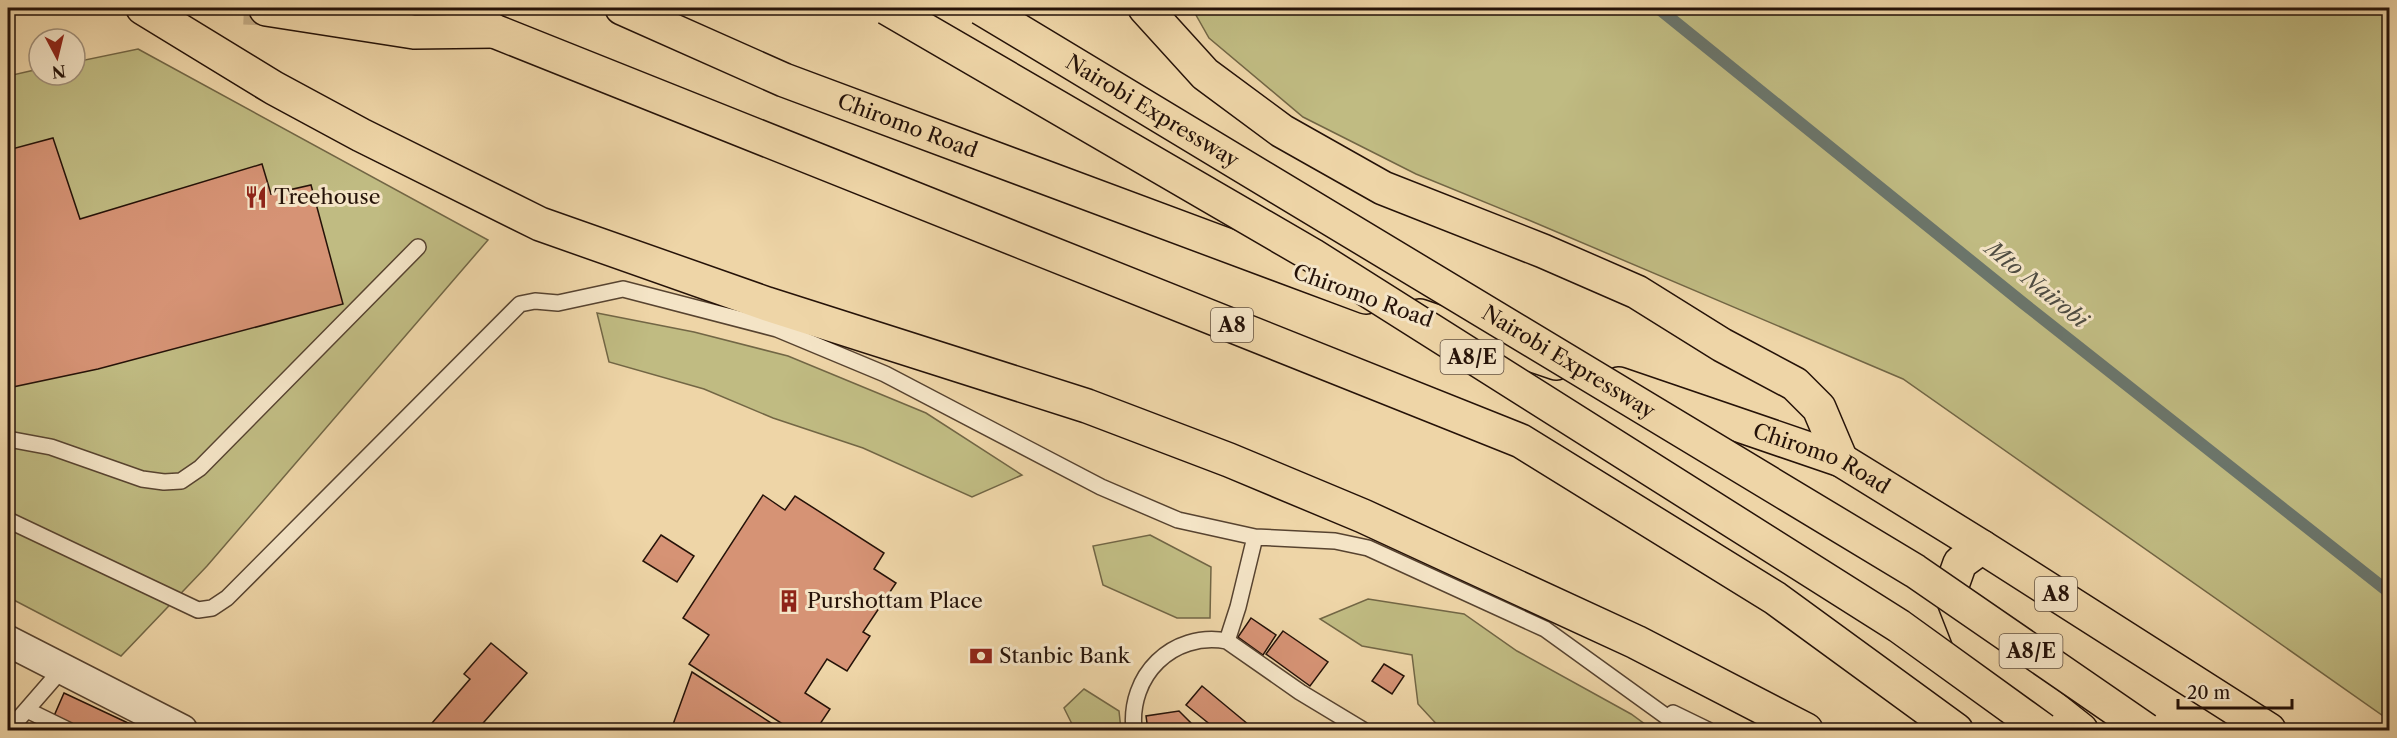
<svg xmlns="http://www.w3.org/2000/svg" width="2397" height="738" viewBox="0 0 2397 738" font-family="'Libre Caslon Text',serif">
  <rect width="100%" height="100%" fill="#eed5a7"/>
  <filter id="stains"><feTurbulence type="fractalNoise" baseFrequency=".00333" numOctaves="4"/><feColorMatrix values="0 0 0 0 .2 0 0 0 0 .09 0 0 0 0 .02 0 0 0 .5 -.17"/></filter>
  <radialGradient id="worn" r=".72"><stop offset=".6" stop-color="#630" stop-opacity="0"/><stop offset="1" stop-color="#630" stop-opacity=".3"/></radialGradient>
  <path fill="#c0bb82" stroke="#726645" stroke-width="1.5" d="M1192,8H2389V720L1903,379L1531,221L1416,174L1303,117L1209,38Z
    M138,49L488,240L207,566L121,656L8,597V76L39,69V75H75V62Z
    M597,313L694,332L788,356L926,413L1022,475L972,497L863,448L773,418L704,389L609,362Z
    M1150,535L1211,567L1210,618H1177L1103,585L1093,546Z
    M1368,599L1464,614L1517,651L1631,714L1653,730H1442L1418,704L1412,655L1362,646L1320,619Z
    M1084,689L1119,711L1121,730H1075L1064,708Z"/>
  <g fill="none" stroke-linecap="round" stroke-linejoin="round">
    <path stroke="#6b766c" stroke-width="12" d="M1658,8L2023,303L2390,593"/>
  </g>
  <path fill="#d69375" stroke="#251208" stroke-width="1.5" d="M53,138L80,219L262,164L271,194L311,185L343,304L98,369L8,388V150Z
    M763,495L785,510L795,496L884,553L874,569L896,583L863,632L870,636L847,671L827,659L805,693L830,709L816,730H792L689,664L709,635L683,618Z
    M661,535L694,556L677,582L643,561Z
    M1251,618L1276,635L1263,655L1238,637Z
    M1283,631L1328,662L1310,686L1266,654Z
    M491,643L527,673L477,730H426L470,679L464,674Z
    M1384,664L1404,676L1392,694L1372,681Z
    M692,672L782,730H671Z
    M1202,686L1249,725L1244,730H1217L1186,705Z
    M64,693L143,730H83L54,716Z
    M1179,711L1198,730H1148L1146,716Z"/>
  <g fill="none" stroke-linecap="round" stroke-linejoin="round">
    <path stroke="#c6ae87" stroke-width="33" stroke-dasharray="33 16" stroke-linecap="butt" d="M244,8L266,9"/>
    <g stroke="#574330" stroke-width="18">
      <path id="service" d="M8,439L51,447L142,479L164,482L181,481L200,468L418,247
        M8,520L198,610L212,608L227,598L520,304L535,301L558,303L623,289L777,329L885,374L1101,487L1178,520L1255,537L1335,541L1368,548L1545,629L1685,730
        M1227,641L1238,607L1255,537
        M27,710L68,730
        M1673,713L1708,730
        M9,730L62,669
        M1134,730C1128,676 1172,631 1227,641L1300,692L1363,730"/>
    </g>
    <g stroke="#574330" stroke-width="33">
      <path id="minor" d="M8,641L182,730"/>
    </g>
    <g stroke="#251208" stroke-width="36">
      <g id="trunk">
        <path d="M461,8L494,31L1521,441L1775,598L1956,730"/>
        <path id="s1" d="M622,8L784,80L1366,297"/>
        <path d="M1145,8L1205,74L1282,131L1383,188L1543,251L1637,292L1722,345L1795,384L1819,408L1841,460"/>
        <path d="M266,9L414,32L494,31"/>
        <path d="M1420,316L1556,363"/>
        <path id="s2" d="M1619,384L1841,460L1982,547L2269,730"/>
        <path d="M1982,547L1960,563L1950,591L1970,642L2081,730"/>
      </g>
    </g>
    <g stroke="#251208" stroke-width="36">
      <path id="motorway" d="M143,8L274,88L361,135L540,224L767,304L1087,406L1229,460L1363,516L1636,642L1806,730"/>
    </g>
    <use href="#service" stroke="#f4e4c6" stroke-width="15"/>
    <use href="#minor" stroke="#f4e4c6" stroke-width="30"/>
    <use href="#trunk" stroke="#eed5a7" stroke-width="33"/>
    <use href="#motorway" stroke="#eed5a7" stroke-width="33"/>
    <g stroke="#251208" stroke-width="36" stroke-linecap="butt">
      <g id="motorway-bridge">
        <path d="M887,8L1312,255L1899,626L2043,730"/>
        <path id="s3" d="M981,8L1915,571L2146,730"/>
      </g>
    </g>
    <use href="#motorway-bridge" stroke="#eed5a7" stroke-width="33"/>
  </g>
  <defs>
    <g id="restaurant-bare" transform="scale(1.8)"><path d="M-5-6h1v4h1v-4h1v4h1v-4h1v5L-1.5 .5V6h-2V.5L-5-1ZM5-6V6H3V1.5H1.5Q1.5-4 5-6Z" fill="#8f2418" stroke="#f4e4c6" stroke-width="2.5" paint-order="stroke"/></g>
    <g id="building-bare" transform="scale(1.8)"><path d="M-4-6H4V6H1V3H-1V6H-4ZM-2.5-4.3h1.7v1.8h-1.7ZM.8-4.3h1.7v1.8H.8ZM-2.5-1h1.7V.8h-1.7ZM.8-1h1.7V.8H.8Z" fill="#8f2418" stroke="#f4e4c6" stroke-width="2.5" paint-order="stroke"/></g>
    <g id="bank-bare" transform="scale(1.8)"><path d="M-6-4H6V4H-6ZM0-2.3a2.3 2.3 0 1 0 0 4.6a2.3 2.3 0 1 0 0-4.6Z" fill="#8f2418" stroke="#f4e4c6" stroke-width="2.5" paint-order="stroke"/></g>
  </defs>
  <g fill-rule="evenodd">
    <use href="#restaurant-bare" x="256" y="197"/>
    <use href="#building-bare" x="789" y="601"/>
    <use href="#bank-bare" x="981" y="656"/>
  </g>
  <g text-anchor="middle" stroke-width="6" stroke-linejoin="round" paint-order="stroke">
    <g fill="#f4e4c6" stroke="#635141" stroke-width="1.5">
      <rect x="1211" y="308" width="42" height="34" rx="4.5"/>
      <rect x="1440.5" y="340" width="63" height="34" rx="4.5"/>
      <rect x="2035" y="577" width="42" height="34" rx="4.5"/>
      <rect x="1999.5" y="634" width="63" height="34" rx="4.5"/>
    </g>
    <g font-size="20" font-weight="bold" fill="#251208">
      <text x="1232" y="332">A8</text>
      <text x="1472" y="364">A8/E</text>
      <text x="2056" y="601">A8</text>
      <text x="2031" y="658">A8/E</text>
    </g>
    <g font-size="21" fill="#251208" stroke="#f4e4c6">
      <text dy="7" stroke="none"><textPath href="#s3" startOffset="200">Nairobi Expressway</textPath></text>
      <text dy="7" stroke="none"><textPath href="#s1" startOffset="309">Chiromo Road</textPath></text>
      <text transform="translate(1363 296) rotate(20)" y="7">Chiromo Road</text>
      <text dy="7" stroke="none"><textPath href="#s3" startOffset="686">Nairobi Expressway</textPath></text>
      <text dy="7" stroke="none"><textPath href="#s2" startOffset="216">Chiromo Road</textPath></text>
    </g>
    <g font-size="21" fill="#251208" stroke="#f4e4c6" text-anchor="start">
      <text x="274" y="204">Treehouse</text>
      <text x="807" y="608">Purshottam Place</text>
      <text x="999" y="663">Stanbic Bank</text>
    </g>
    <g font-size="22" font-style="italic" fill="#4e4c42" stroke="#f4e4c6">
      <text transform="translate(2037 284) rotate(39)" y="8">Mto Nairobi</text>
    </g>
  </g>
  <rect width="2397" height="738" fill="none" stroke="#eed5a7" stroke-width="30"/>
  <rect x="9" y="9" width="2379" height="720" fill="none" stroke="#251208" stroke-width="3"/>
  <rect x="15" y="15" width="2367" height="708" fill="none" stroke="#251208" stroke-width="1.5"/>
  <g transform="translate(57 57) rotate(173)"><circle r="28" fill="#f4e4c6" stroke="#a1907a" stroke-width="1.5"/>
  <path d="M0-4.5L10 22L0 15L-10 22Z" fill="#8f2418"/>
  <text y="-9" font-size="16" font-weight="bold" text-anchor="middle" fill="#251208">N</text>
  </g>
  <path d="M2178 699v9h114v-9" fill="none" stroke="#251208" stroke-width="3"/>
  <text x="2187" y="699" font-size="18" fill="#251208" stroke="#f4e4c6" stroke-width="4.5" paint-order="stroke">20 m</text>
  <rect width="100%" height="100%" filter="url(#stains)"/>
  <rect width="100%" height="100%" fill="url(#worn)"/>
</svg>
